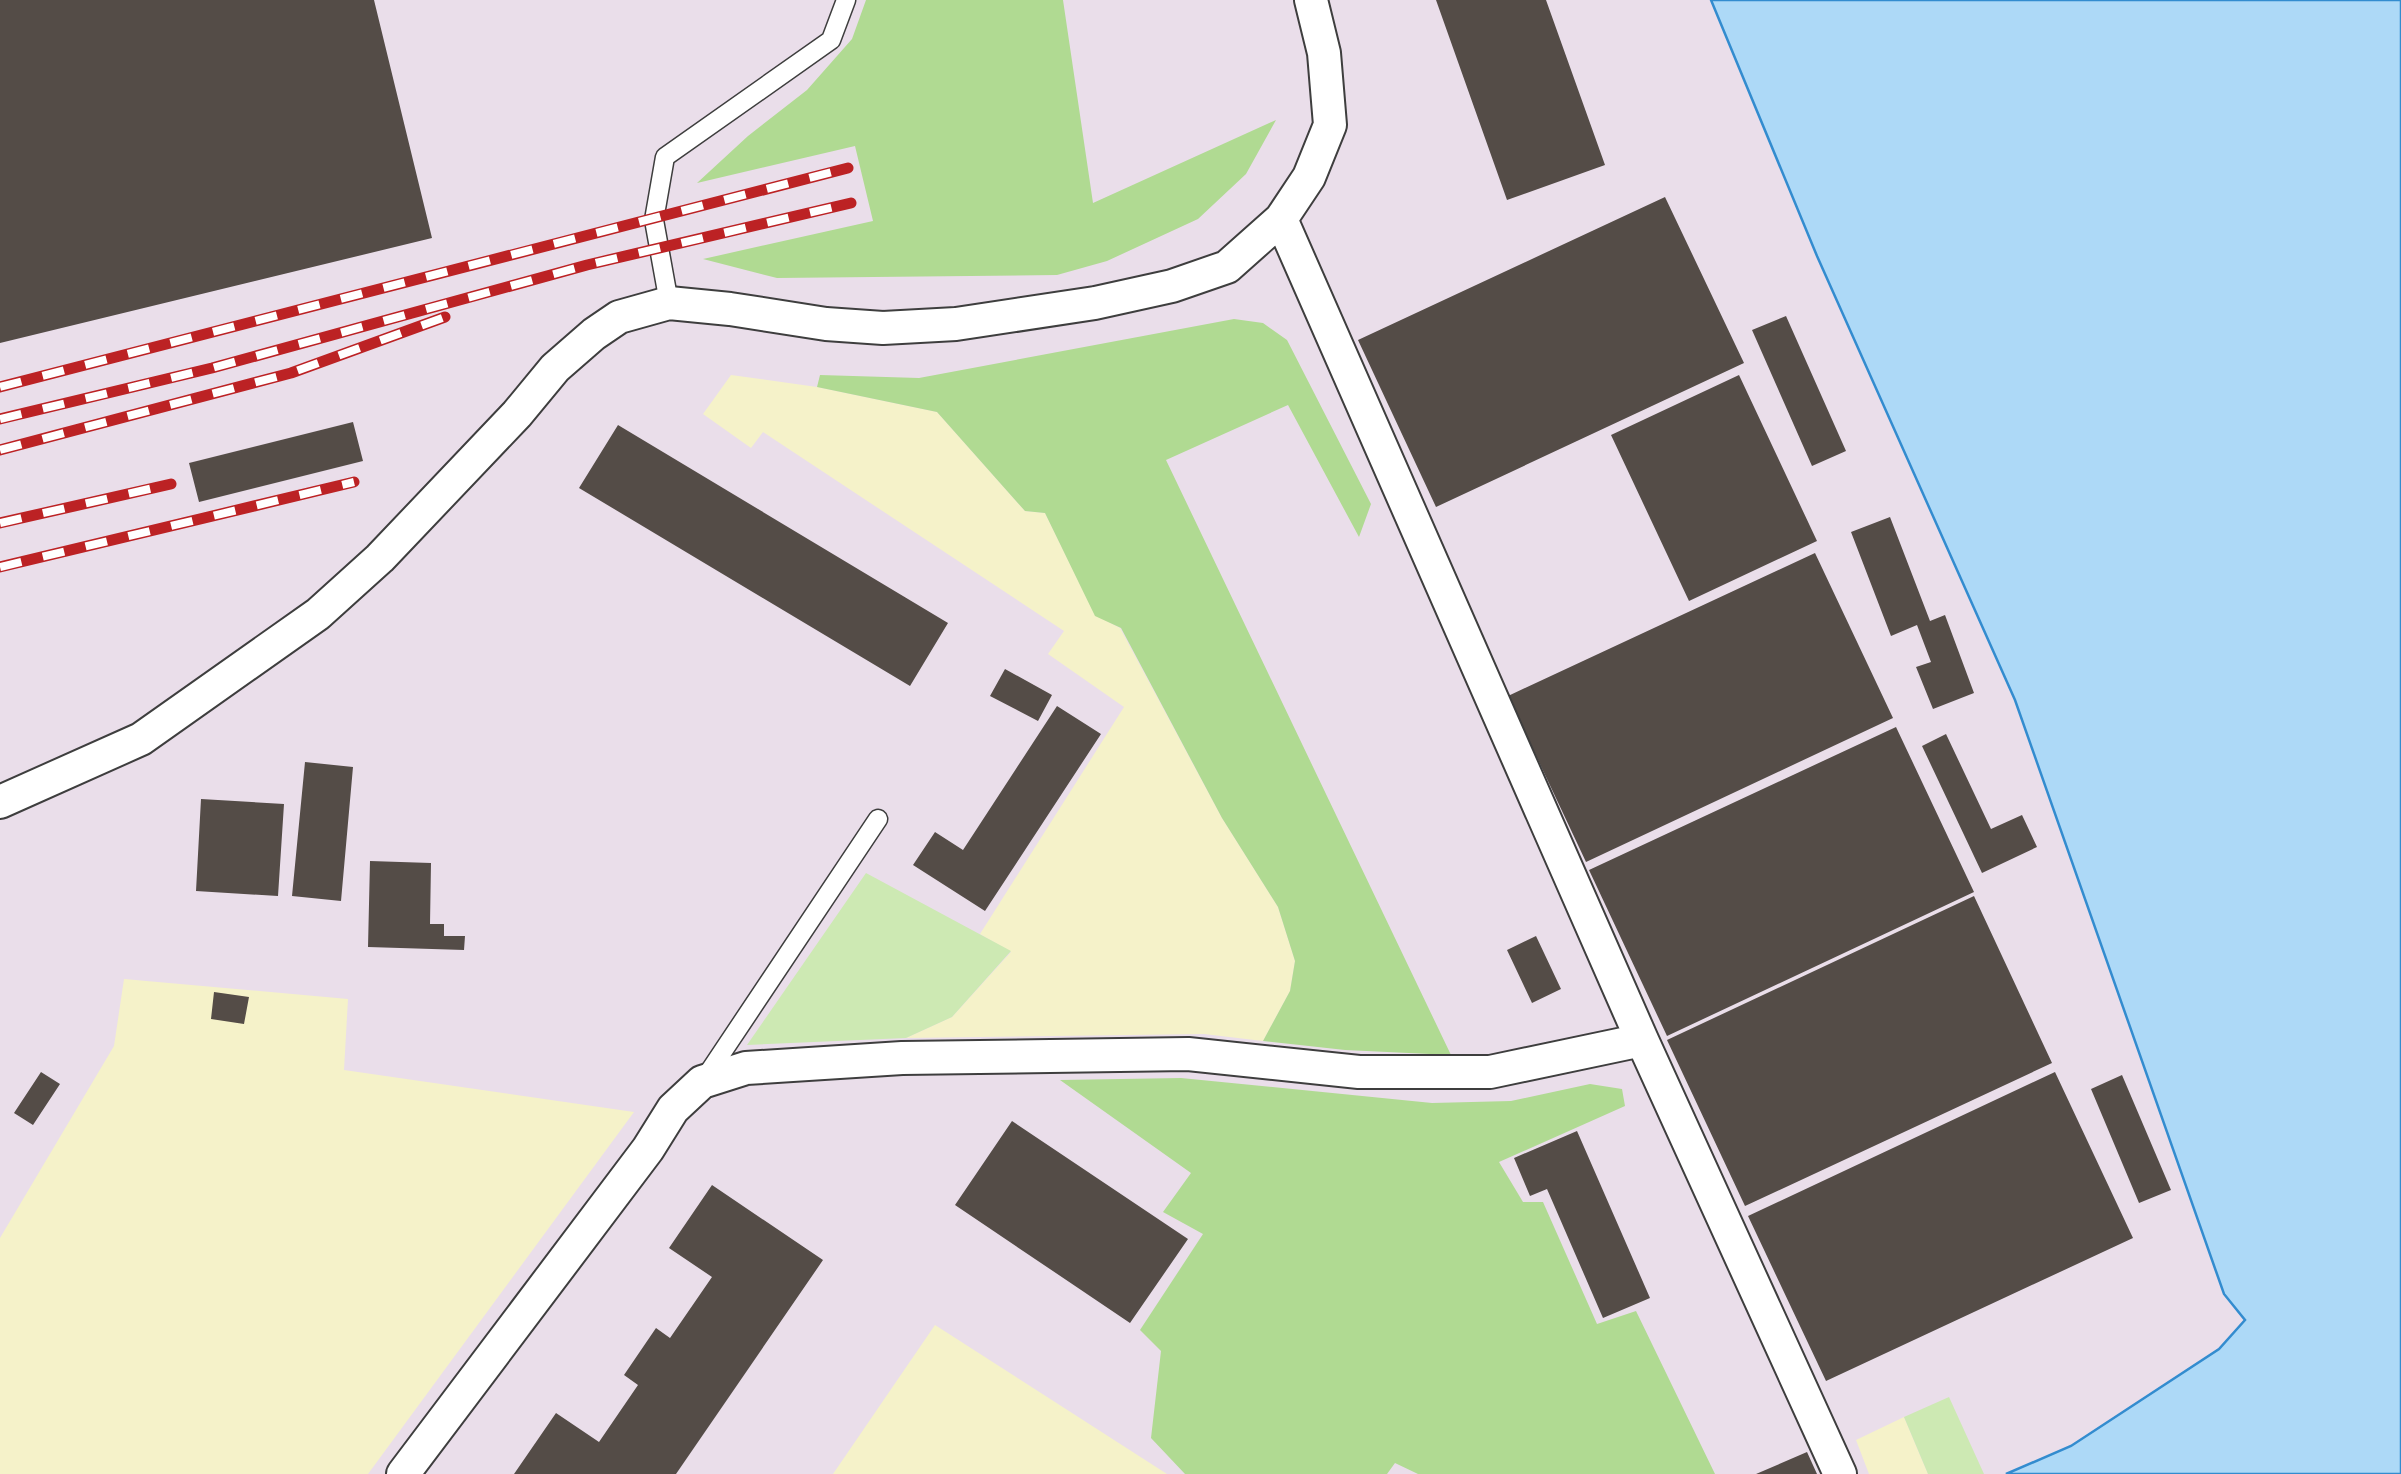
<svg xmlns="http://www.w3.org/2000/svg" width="2401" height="1474" viewBox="0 0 2401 1474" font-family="'Times New Roman',serif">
  <rect width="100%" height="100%" fill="#fffbe9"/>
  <path fill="#eadeea" d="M0,0H1711L1817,256L2015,700L2224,1294L2245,1321L2219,1349L2071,1446L2006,1474H0Z"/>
  <path fill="#f5f2c9" d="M731,375L817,387L937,412L1025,511L1045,513L1095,615L1120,628L1222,818L1278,907L1295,961L1290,991L1263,1041L1204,1034L906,1038L952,1017L1011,952L980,934L1124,707L1048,654L1064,631L763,432L751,448L703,414Z
    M124,979L348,999L344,1070L634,1112L368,1474H0V1238L114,1046Z
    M935,1325L1167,1474H833Z
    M1904,1417L1928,1474H1869L1856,1440Z"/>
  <path fill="#cde9b3" d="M866,873L1011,951L952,1017L906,1038L747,1045Z
    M1949,1397L1984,1474H1928L1904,1417Z"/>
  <path fill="#b0da92" d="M866,0H1063L1093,203L1276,120L1246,174L1198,219L1107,261L1057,275L777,278L703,259L873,221L855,146L697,183L748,136L807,90L852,39Z
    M1234,319L1263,323L1287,340L1371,504L1359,537L1288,405L1166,460L1451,1055L1345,1050L1263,1041L1290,991L1295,961L1278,907L1222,818L1121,628L1095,616L1045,513L1025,511L937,412L817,387L820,375L919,378Z
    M1181,1078L1432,1103L1511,1101L1590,1084L1622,1089L1625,1106L1499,1162L1523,1202H1543L1597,1324L1636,1311L1715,1474H1418L1395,1463L1387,1474H1185L1151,1438L1161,1351L1140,1330L1203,1234L1163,1212L1191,1173L1060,1080Z"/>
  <path fill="#add9f7" stroke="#338ccf" stroke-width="2.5" d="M1711,0H2401V1474H2006L2071,1446L2219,1349L2245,1320L2224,1294L2015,700L1817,256Z"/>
  <path fill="#544c47" d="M0,0H374L432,238L0,343Z
    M1436,0H1546L1605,165L1507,200Z
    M1665,197L1744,363L1436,507L1358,340Z
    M1786,316L1846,451L1812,466L1752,330Z
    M1739,375L1817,541L1689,601L1611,435Z
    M353,422L363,461L199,502L189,463Z
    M618,425L948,623L910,686L579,488Z
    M1890,517L1930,621L1945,615L1974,693L1933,709L1916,667L1931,662L1917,625L1891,636L1851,532Z
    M1815,553L1893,718L1586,862L1508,696Z
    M1005,669L1052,695L1038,721L990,696Z
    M1057,706L1101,734L985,911L913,865L935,832L963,850Z
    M1896,727L1974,892L1667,1036L1589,870Z
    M1946,734L1991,829L2022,815L2037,847L1982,873L1922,746Z
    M305,762L353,767L341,901L292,896Z
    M201,799L284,804L278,896L196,891Z
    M370,861L431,863L430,924H444V936H465L464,950L368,947Z
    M1974,896L2052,1063L1745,1206L1667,1040Z
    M1536,936L1561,989L1532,1003L1507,950Z
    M214,992L249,997L244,1024L211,1019Z
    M41,1072L60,1084L33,1125L14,1113Z
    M2055,1072L2133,1238L1826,1381L1748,1216Z
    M2122,1075L2171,1190L2139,1203L2091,1089Z
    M1012,1121L1188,1239L1130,1323L955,1205Z
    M1577,1131L1650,1298L1603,1318L1547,1189L1530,1196L1514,1158Z
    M712,1185L823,1260L676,1474H514L556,1413L599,1442L638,1385L624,1375L656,1328L670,1338L712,1277L669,1248Z
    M1807,1452L1817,1474H1756Z"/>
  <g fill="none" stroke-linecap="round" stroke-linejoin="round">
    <g stroke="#3e3e3e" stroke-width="21">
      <path id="service" d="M669,303L654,220L665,157L831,40L846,0
        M705,1078L878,819"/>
    </g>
    <g stroke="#3e3e3e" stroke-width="36">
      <path id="minor" d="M1281,219L1642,1040L1840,1474
        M0,802L141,739L318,614L380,558L517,414L555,368L594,334L619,317L669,303L730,309L826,324L883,328L956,324L1095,303L1172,286L1227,267L1281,219L1309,177L1330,125L1324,53L1311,0
        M403,1474L648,1149L673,1109L702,1082L746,1068L902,1058L1188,1054L1359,1072H1490L1642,1040"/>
    </g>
    <use href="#service" stroke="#fff" stroke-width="18"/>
    <use href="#minor" stroke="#fff" stroke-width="32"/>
    <g stroke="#bc2224" stroke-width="11">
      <path id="rail" d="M0,387L848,168
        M0,419L212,368L587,265L851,203
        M0,450L291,373L445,317
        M0,523L171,484
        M0,567L354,482"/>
    </g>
    <use href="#rail" stroke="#fff" stroke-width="8" stroke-dasharray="22" stroke-linecap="butt"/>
  </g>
</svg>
